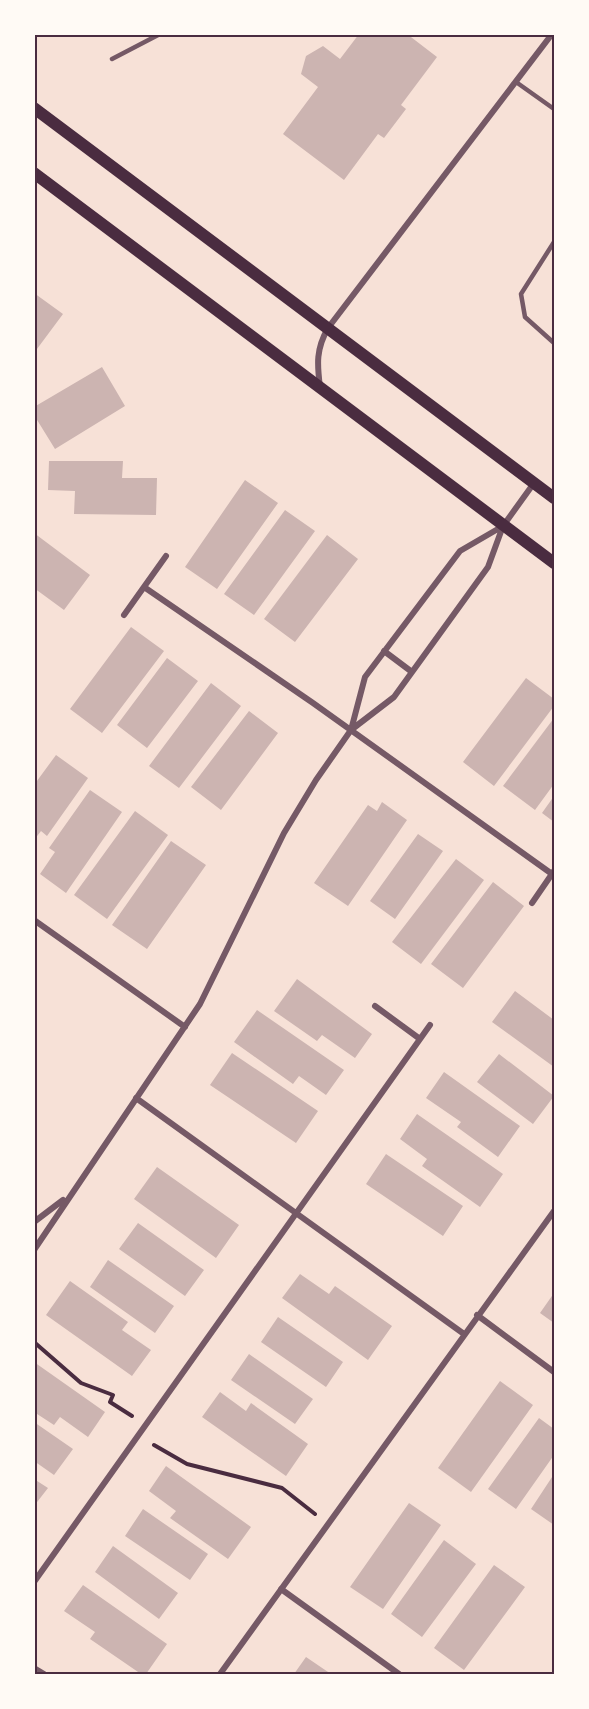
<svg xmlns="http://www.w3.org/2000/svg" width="589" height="1709" viewBox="0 0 589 1709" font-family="Barlow,sans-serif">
  <rect width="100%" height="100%" fill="#f7e1d7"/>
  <path fill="#ccb4b1" d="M359,34H407L437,57L401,105L406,109L384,138L378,134L344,180L283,134L318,87L301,74L306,56L323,46L340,59Z
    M34,293L63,314L34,353Z
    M102,367L125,406L55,449L34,415V407Z
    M49,461H123L122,478H157L156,515L74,514L75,491L48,490Z
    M245,480L278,503L217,589L185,567Z
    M285,510L315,531L254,615L224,594Z
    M34,533L90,575L64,610L34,588Z
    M327,535L358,559L295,642L264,619Z
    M131,627L164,651L102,733L70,709Z
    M167,658L198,681L147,748L117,725Z
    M526,678L554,699V706L494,786L463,762Z
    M211,683L241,706L179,788L149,766Z
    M249,711L278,733L221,810L191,787Z
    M554,718V784L535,810L503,786Z
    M56,755L88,778L47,836L41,831L34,840V785Z
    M90,790L122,812L66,893L40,874L55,852L49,848Z
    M554,796V822L542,813Z
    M382,802L407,820L348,906L314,883L368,805L377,811Z
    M135,811L168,835L107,919L74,895Z
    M418,834L443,851L395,919L370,901Z
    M171,841L206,865L147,949L112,925Z
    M456,859L484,880L421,964L392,942Z
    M493,882L524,906L463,988L431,964Z
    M297,979L372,1034L355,1058L322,1035L317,1041L274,1011Z
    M515,991L554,1020V1067L492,1022Z
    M257,1010L344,1070L326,1095L299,1076L293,1084L234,1042Z
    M232,1053L318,1111L296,1143L210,1085Z
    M499,1054L554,1096L533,1124L477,1082Z
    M444,1072L520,1126L498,1157L457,1127L461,1122L426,1098Z
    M417,1114L503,1174L480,1207L422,1166L427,1159L400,1139Z
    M386,1154L463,1206L443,1236L366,1184Z
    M157,1167L239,1225L216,1258L134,1199Z
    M138,1223L204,1270L185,1296L119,1249Z
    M108,1260L174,1306L155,1333L90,1287Z
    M300,1274L329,1294L335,1286L392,1326L368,1360L282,1298Z
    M70,1281L128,1322L122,1330L151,1350L132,1376L46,1315Z
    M554,1293V1323L540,1313Z
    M278,1317L343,1362L326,1387L261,1342Z
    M249,1354L313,1399L295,1424L231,1380Z
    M34,1362L105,1412L88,1437L60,1417L54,1425L34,1412Z
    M500,1381L533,1405L471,1492L438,1468Z
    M220,1392L246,1411L251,1403L308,1444L286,1476L202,1417Z
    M539,1418L554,1429V1455L516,1509L488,1489Z
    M34,1422L73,1449L54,1475L34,1461Z
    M166,1466L251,1527L228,1559L170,1518L176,1511L149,1491Z
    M554,1474V1525L531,1509Z
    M34,1479L48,1488L34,1506Z
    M409,1503L441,1525L383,1609L350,1587Z
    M143,1509L208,1554L190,1580L125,1536Z
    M444,1540L476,1564L422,1637L391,1614Z
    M113,1546L178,1593L159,1619L95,1572Z
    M494,1565L525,1587L464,1670L434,1648Z
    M83,1585L167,1644L146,1674H141L90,1639L95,1632L64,1611Z
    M306,1657L331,1674H294Z"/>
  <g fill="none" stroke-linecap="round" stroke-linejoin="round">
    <path stroke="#4a2c40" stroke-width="4" d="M34,1342L81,1383L113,1395L110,1402L132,1416
      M154,1445L187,1464L282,1488L315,1514"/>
    <path stroke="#755966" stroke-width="4.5" d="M112,59L160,34
      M516,82L554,109
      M554,242L521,294L525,317L554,343"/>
    <path stroke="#755966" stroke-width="6" d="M320,387C317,364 316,349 328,328L552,34
      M144,587L313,703L552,874
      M124,615L166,556
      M384,651L412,672
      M351,730L365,677L460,551L503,526
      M532,903L554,871
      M34,920L185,1027
      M375,1006L420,1039
      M136,1098L464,1334
      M34,1222L63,1200
      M34,1250L200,1004L284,833L316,780L351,730L394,697L488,567L503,526L534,483
      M477,1315L554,1372
      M34,1582L430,1025
      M281,1589L399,1674
      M34,1668L44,1674
      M220,1674L554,1211"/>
    <path stroke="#4a2c40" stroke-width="12" d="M34,108L554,498
      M34,173L554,563"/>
  </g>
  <rect width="589" height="1709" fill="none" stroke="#fffaf5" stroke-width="72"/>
  <rect x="36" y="36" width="517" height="1637" fill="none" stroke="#4a2c40" stroke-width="2"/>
</svg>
